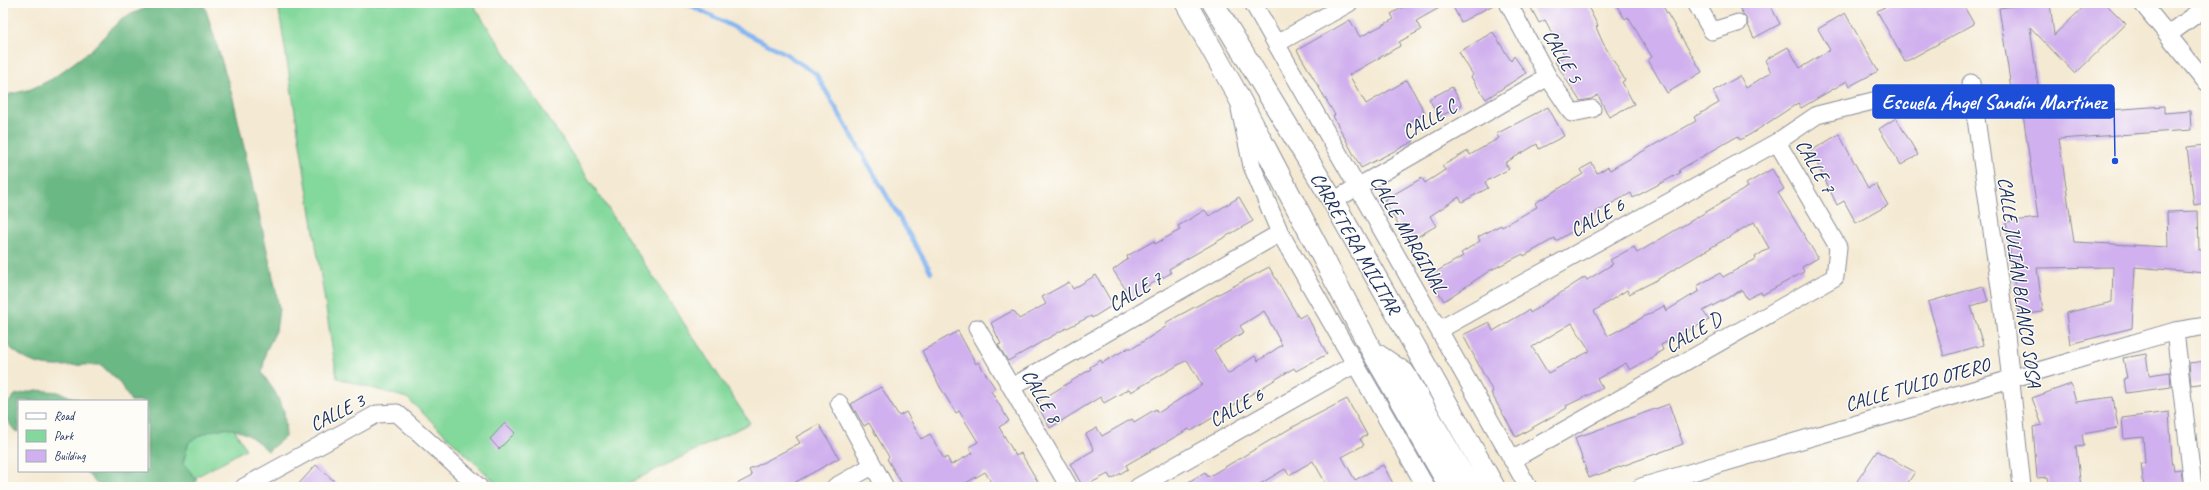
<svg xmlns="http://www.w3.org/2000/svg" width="2209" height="490" viewBox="0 0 2209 490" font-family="Caveat,sans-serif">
  <rect width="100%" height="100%" fill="#fdfcf7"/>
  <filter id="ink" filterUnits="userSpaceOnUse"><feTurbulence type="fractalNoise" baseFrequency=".025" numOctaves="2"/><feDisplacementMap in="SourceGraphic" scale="8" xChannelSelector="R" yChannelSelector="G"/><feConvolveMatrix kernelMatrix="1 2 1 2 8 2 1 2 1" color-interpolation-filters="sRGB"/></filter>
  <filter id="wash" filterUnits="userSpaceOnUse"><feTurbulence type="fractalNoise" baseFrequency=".012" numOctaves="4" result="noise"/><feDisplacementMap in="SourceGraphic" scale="16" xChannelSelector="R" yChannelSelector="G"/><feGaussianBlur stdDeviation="0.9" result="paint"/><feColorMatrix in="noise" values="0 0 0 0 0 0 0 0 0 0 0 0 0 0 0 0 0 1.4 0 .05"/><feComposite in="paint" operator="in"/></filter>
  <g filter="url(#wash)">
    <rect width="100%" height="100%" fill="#f4e9d2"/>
    <path fill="#83d89b" stroke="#4f847c" d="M280,3H472L750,423L621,487H500L407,398L337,378L278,4Z
      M226,415L246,449L189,481L170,447Z"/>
    <path fill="#6ab883" stroke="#427470" d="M158,3H199L205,7L233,98L275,286L279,309L276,331L266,351L262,373L275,392L284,411L286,436L268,451C240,425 223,421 189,442L183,463L197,480L193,487H109L97,484L85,471H147V401H131L119,382L101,365C58,363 39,377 3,341V96L31,89L52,79L91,50L122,18Z
      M36,390L58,392L83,401H19V432L15,431L3,415V409L15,395Z"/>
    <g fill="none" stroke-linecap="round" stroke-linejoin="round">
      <path stroke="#84b6f1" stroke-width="4.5" d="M686,3L783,52L816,74L931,272"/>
    </g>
    <g id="blocks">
      <path fill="#d0b0ee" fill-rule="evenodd" d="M1410,3H1448L1416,21L1421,30L1399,42L1400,46L1349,75L1366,104L1407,80L1425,113L1405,125L1414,141L1361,168L1333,116L1335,115L1297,50L1350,20L1360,37L1394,19L1391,14Z
        M1451,3H1497L1461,22Z
        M1540,3H1586L1598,26L1596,27L1603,43L1625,80L1622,82L1634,104L1609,117L1598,95L1591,99L1580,101L1555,62L1565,56L1545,20L1539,23L1531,8Z
        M1615,3H1661L1702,72L1667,93L1648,60L1652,57L1628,17L1625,19Z
        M1736,3H1769L1780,24L1754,38L1748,25L1747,20Z
        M1892,3H1962L1974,24L1905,62L1877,11Z
        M2037,3H2050L2054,35L2088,3H2105L2126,24L2075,74L2030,27L2041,107L2054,105L2056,114L2164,106V113L2190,111L2191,130L2059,139L2074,242L2168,247L2167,212L2198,211L2199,250H2206V273L2135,267L2132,328L2070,344L2066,313L2112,302L2113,267L2037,268L2043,312L2019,315L2006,222L2038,218L2022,107L2014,108L1999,8Z
        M1845,13L1878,71L1850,86L1847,81L1801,108L1798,103L1751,134L1740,140L1738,136L1679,170L1680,173L1633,198L1631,193L1596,212L1597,214L1571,228L1573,231L1556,241L1555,238L1524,256L1523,254L1489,271L1444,301L1429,276L1463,256L1461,253L1480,241L1478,237L1501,225L1502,227L1537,207L1535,203L1583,174L1581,169L1592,163L1597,173L1608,167L1610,170L1696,121L1694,117L1719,103L1713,91L1740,76L1746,88L1771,72L1765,60L1788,47L1800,68L1830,50L1818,29Z
        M1493,32L1511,61L1514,56L1526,73L1486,99L1471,77L1473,75L1459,52Z
        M1452,87L1462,105L1439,117L1429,99Z
        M1548,107L1564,136L1539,149L1537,144L1505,163L1509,169L1485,182L1488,188L1462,202L1459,197L1430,216L1436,226L1408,242L1384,200L1422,178L1425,183L1445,170L1442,166L1468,151L1470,155L1499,138L1496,134Z
        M1896,118L1918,155L1901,165L1879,129Z
        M1839,134L1868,188L1876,184L1888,205L1856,223L1844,201L1837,205L1811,151Z
        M2206,145V203L2194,205L2187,147Z
        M1772,169L1784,189L1778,193L1818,258L1802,267L1804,272L1762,295L1761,292L1747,299L1742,290L1703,311L1709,320L1661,345L1663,350L1656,354L1657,355L1630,370L1626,363L1597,379L1603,388L1566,406L1567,408L1516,437L1491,393L1493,392L1463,335L1489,322L1493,331L1529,310L1530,313L1585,277L1587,280L1613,264L1610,260L1634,247L1637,253L1748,187L1746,184ZM1754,222L1769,248L1755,257L1756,259L1723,277L1720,273L1697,286L1699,291L1666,311L1664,306L1608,336L1594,311L1627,290L1629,294L1653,282ZM1572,323L1590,351L1548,373L1532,347Z
        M1239,197L1253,221L1169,269L1171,273L1142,289L1144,291L1132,299L1113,270L1128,259L1127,256L1154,241L1155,244L1180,230L1178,226L1205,210L1209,216Z
        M1269,267L1299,318L1306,314L1327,354L1296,371L1294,368L1191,431L1189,429L1126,465L1128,469L1111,479L1108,474L1083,487L1070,464L1094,450L1086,434L1097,428L1102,436L1132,419L1134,422L1156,409L1158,413L1202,385L1189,363L1187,360L1131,392L1129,389L1104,403L1100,397L1050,428L1036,403L1091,369L1090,367L1101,360L1102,363L1128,348H1133L1167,326L1165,323ZM1264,311L1282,345L1258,361L1255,356L1228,374L1214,350L1244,332L1240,326Z
        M1096,275L1113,305L1092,318L1091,316L1061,331L1008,361L998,345L1001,344L991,323L1012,311L1015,312L1019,319L1046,304L1042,297L1069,282L1073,289Z
        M1983,286L1988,301L1971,306L1983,345L1944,356L1928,302Z
        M958,331L976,364L978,362L995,388L991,391L1009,421L999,427L1016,456L1021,453L1041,487H994L985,472L959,487H904L887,459L889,457L869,423L864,426L851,404L881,387L899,416L906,412L921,439L930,434L944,459L947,457L951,465L973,453L969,447L978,442L959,411L956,413L940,387L922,351Z
        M2146,354L2149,375L2170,372L2171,387L2126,393L2124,378H2127L2123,358Z
        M2206,361V383L2191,385L2189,363Z
        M2071,384L2076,402L2113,397L2118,428L2082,434L2084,446L2076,447L2081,487H2050L2048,477L2037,478L2033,427L2042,425L2032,398Z
        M1347,399L1367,435L1360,439L1364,445L1342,457L1355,480L1383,465L1395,487H1328L1313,461L1289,475L1285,469L1255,487H1180L1205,472L1208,477L1291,428Z
        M1669,404L1683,444L1589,478L1575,438Z
        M2169,412L2172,460L2174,470L2181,469L2183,486L2144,487L2141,463H2145L2143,437L2124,439L2122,418Z
        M505,423L515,433L499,449L490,439Z
        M819,424L839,458L787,487H731L752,476L749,470L800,443L796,437Z
        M1877,451L1915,472L1905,487H1853Z
        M316,465L341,487H296Z"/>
    </g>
  </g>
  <g filter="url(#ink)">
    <use href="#blocks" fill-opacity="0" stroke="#888c98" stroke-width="1"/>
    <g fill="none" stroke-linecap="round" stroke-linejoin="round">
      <g stroke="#888c98" stroke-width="19">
        <path id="minor" d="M1253,3L1528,487
          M1508,3L1548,77L1572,113L1592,109
          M1696,3L1712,31L1738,23
          M2142,3L2206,82
          M2168,35L2206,7
          M1276,44L1349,3
          M1971,83L2004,316L2022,487
          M1240,109L1252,166L1280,233L1426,487
          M1333,201L1548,77
          M977,328L1069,487
          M1439,330L1777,142L1817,115L1889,97
          M2175,331L2193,487
          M1012,387L1280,233
          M839,403L885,487
          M1512,460L1835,277L1838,247L1777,142
          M244,487L377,414L397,413L479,487
          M835,487L872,466
          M1138,487L1355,364
          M1641,487L2175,331L2206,326"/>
      </g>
      <g stroke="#888c98" stroke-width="23">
        <path id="major" d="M1186,3L1237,94L1372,351L1450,487
          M1213,3L1333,201L1494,487
          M1376,354L1404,373L1470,487"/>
      </g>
      <use href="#minor" stroke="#fff" stroke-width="17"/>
      <use href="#major" stroke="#fff" stroke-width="21"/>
    </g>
  </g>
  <g text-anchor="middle" stroke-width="3" stroke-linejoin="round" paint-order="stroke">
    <g font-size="20" fill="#1b2f5e" stroke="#fdfcf7">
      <text transform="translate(1563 56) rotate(60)" y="7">CALLE 5</text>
      <text transform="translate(1429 119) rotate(-30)" y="7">CALLE C</text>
      <text transform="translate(1816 166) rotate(60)" y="7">CALLE 7</text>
      <text transform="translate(1597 217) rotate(-29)" y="7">CALLE 6</text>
      <text transform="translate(1409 234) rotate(60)" y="7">CALLE MARGINAL</text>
      <text transform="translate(1356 243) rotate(60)" y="7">CARRETERA MILITAR</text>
      <text transform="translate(2020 282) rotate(82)" y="7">CALLE JULIÁN BLANCO SOSA</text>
      <text transform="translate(1135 291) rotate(-30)" y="7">CALLE 7</text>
      <text transform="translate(1693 332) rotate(-30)" y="7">CALLE D</text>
      <text transform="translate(1917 384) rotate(-16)" y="7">CALLE TULIO OTERO</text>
      <text transform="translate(1042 396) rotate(60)" y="7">CALLE 8</text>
      <text transform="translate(1236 407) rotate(-29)" y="7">CALLE 6</text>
      <text transform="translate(337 412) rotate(-27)" y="7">CALLE 3</text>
    </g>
  </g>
  <path fill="none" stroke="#1d4ed8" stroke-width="1.5" d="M2115 161L2114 102"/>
  <circle fill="#1d4ed8" stroke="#fdfcf7" stroke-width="1.5" cx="2115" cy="161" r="4"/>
  <rect fill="#1d4ed8" stroke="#1d4ed8" stroke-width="1.5" x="1873" y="85" width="241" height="33" rx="4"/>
  <g font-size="21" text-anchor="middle" font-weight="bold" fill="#fff">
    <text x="1994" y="109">Escuela Ángel Sandín Martínez</text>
  </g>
  <rect width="2209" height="490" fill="none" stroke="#fdfcf7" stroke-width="16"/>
  <rect x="18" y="400" width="130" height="72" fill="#fdfcf7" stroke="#a3aaba"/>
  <rect x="26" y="413" width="20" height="6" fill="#ffffff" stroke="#a3aaba"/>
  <text x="54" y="420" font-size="12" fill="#1b2f5e">Road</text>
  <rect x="26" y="430" width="20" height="12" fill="#83d89b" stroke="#a3aaba"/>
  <text x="54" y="440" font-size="12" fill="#1b2f5e">Park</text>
  <rect x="26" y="450" width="20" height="12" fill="#d0b0ee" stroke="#a3aaba"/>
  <text x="54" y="460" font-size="12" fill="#1b2f5e">Building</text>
</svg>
